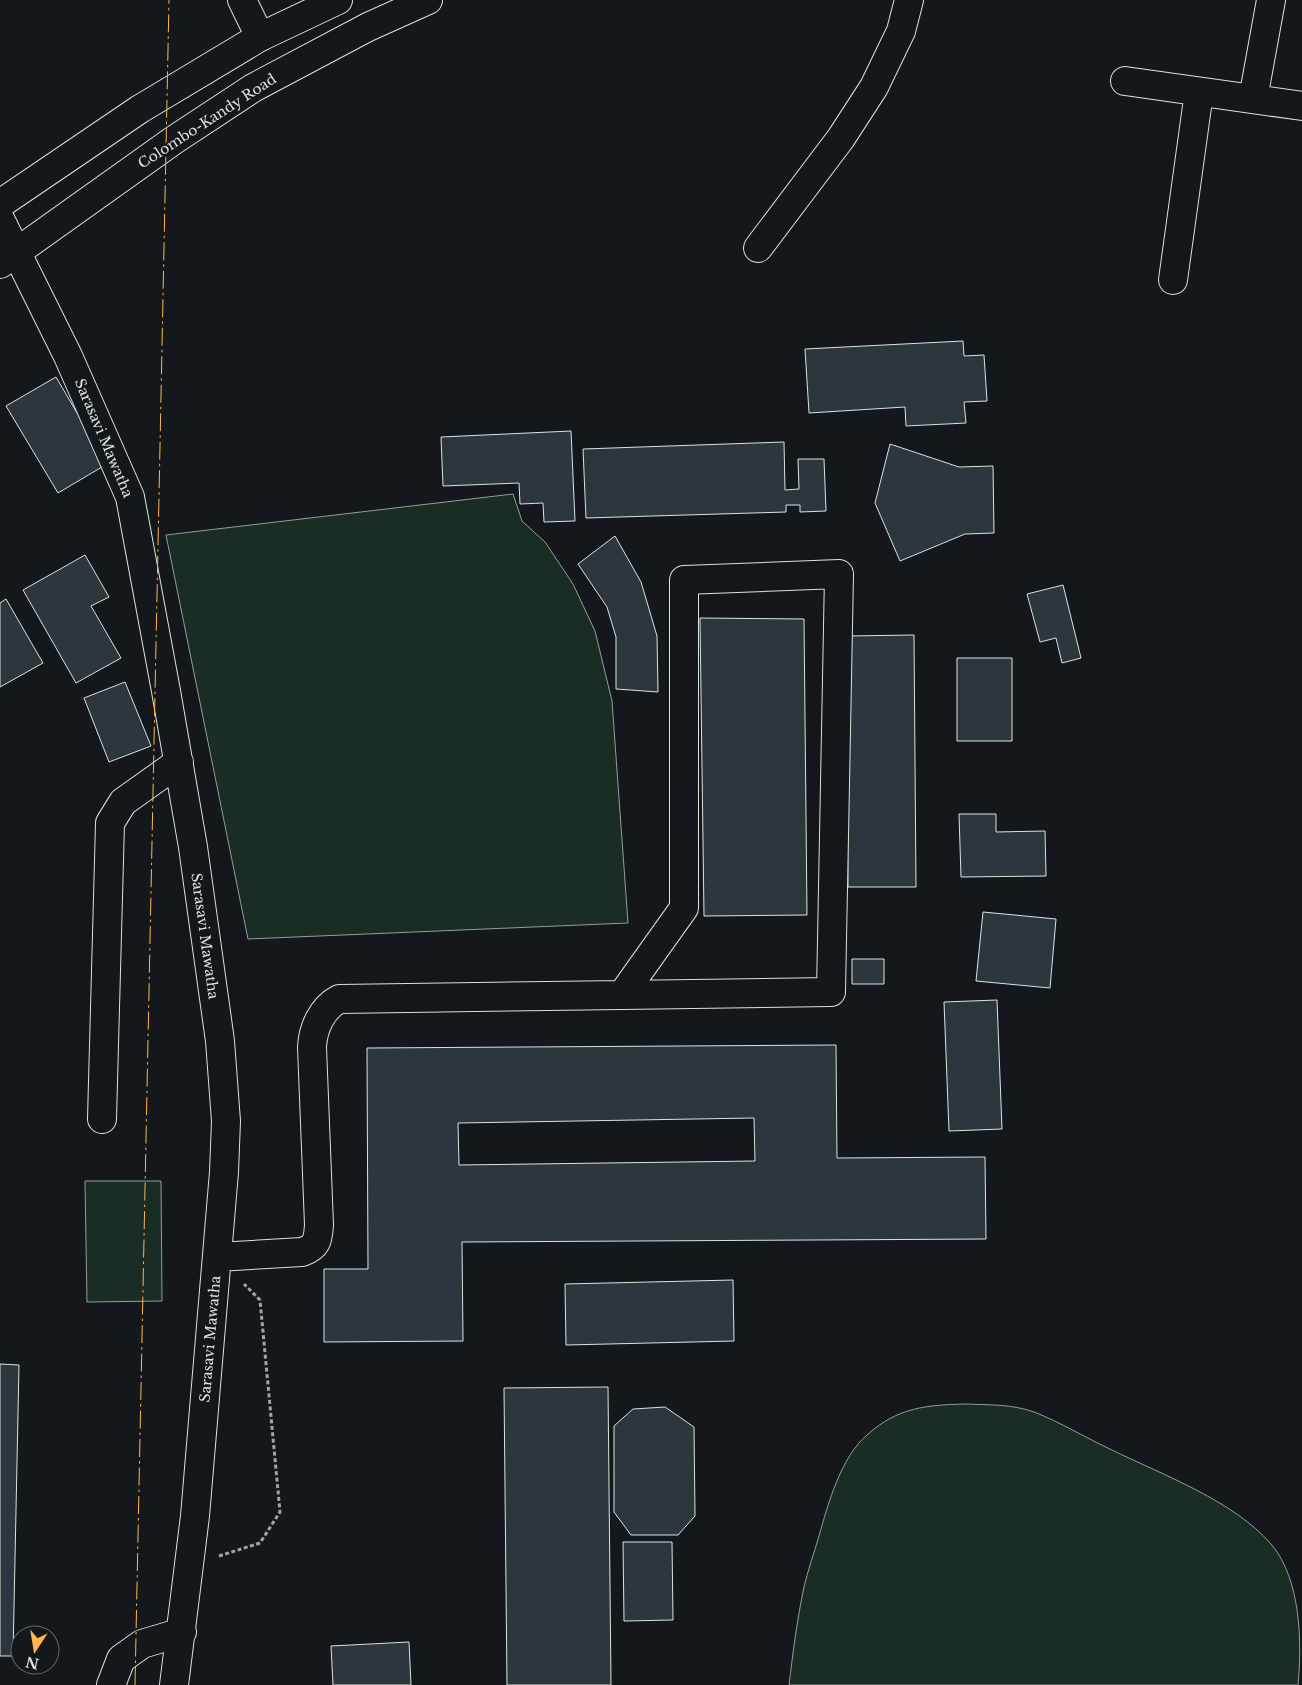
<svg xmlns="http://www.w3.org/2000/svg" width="1302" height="1685" viewBox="0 0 1302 1685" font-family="'Libre Baskerville',serif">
  <rect width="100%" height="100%" fill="#14181c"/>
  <path fill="#1a2d24" stroke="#939e99" d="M513,494L522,521L545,542L573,584L595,631L612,701L628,923L248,939L166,535Z
    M85,1181H161L162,1301L87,1302Z
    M966,1404C988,1405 1012,1404 1034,1412C1060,1422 1086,1438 1112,1450C1163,1475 1234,1501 1271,1544C1301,1579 1302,1642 1298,1685H789C793,1652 797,1620 804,1587C808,1570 814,1553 819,1536C828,1504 841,1457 867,1435C898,1407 927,1405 966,1404Z"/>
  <path fill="#2c363c" stroke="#d8e6dc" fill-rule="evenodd" d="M963,341L964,356L984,355L987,401L964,402L966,423L906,426L905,407L809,413L805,349Z
    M56,377L107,464L58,493L6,406Z
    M571,431L575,521L544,522L543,503L520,504L519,483L443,486L441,437Z
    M784,442L785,490L799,489L798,459H824L826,511L800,512V505H786V512L586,518L583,449Z
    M890,444L959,467L993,466L994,533L965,534L900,561L875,503Z
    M615,536L641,582L657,636L658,692L616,689V637L607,607L578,564Z
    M85,555L109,597L91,606L121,658L76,683L23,590Z
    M1063,585L1081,658L1062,663L1056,638L1040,642L1027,594Z
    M6,599L43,663L0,687V603Z
    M700,618L804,619L807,915L704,916Z
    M914,635L916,887H848L846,636Z
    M957,658H1012V741H957Z
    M125,682L151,746L109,762L84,698Z
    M959,814H996V832L1045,831L1046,876L961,877Z
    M983,912L1056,919L1050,988L976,981Z
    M852,959H884V984H852Z
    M997,1000L1002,1129L949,1131L944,1002Z
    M836,1045L837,1158L985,1157L986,1239L462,1242L463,1341L324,1342V1269H368L367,1048ZM754,1118L755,1161L459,1165L458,1123Z
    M733,1280L734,1341L566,1345L565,1284Z
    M0,1364L19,1365L13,1656H0Z
    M608,1387L611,1685H507L504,1388Z
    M665,1407L694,1427L695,1516L678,1535H631L614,1512V1426L633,1409Z
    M623,1542H672L673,1620L624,1621Z
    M409,1642L411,1685H333L331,1646Z"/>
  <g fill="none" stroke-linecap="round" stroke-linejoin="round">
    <g stroke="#d8e6dc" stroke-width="30">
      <path id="minor" d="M242,0L260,37
        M1125,81L1302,106
        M1253,99L1271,0
        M0,219L68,356L130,497L166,691L193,847L220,1041L226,1121L224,1172L195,1516L174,1685
        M758,248L841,138L874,87L901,31L909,0
        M1173,280L1199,92
        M102,1119L110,823L123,802L179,762
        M217,1257L302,1252C317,1247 318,1240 319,1225L312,1047C313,1028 322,1008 339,999L622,995L684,908V580L839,574L831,992L622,995
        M111,1685L121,1659L142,1644L182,1632"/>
    </g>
    <g stroke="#d8e6dc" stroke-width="30">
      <path id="highway" d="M0,204L140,109L260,37L338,0
        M0,264L174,140L253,88L368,27L428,0"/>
    </g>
    <path stroke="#9da8a2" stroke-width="3" stroke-dasharray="4 2.5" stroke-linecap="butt" d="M219,1556L260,1543L280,1512L260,1300L244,1284"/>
    <use href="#minor" stroke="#14181c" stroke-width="28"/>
    <use href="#highway" stroke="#14181c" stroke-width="28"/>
    <path stroke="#ffb74d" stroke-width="1" stroke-dasharray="18 4 2.5 4" stroke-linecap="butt" d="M135,1685L169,0"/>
  </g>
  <g text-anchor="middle" stroke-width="4" stroke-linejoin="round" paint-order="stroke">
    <g font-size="14" fill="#d8e6dc" stroke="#14181c">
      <text transform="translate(207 121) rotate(-33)" y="5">Colombo-Kandy Road</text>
      <text transform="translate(104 438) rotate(67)" y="5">Sarasavi Mawatha</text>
      <text transform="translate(205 936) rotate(82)" y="5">Sarasavi Mawatha</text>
      <text transform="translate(210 1339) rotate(-85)" y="5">Sarasavi Mawatha</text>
    </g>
  </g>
  <g transform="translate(35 1650) rotate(192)"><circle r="24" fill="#14181c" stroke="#626a69"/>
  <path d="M0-4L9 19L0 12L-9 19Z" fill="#ffb74d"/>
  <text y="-8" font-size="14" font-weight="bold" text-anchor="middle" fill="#d8e6dc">N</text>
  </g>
</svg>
